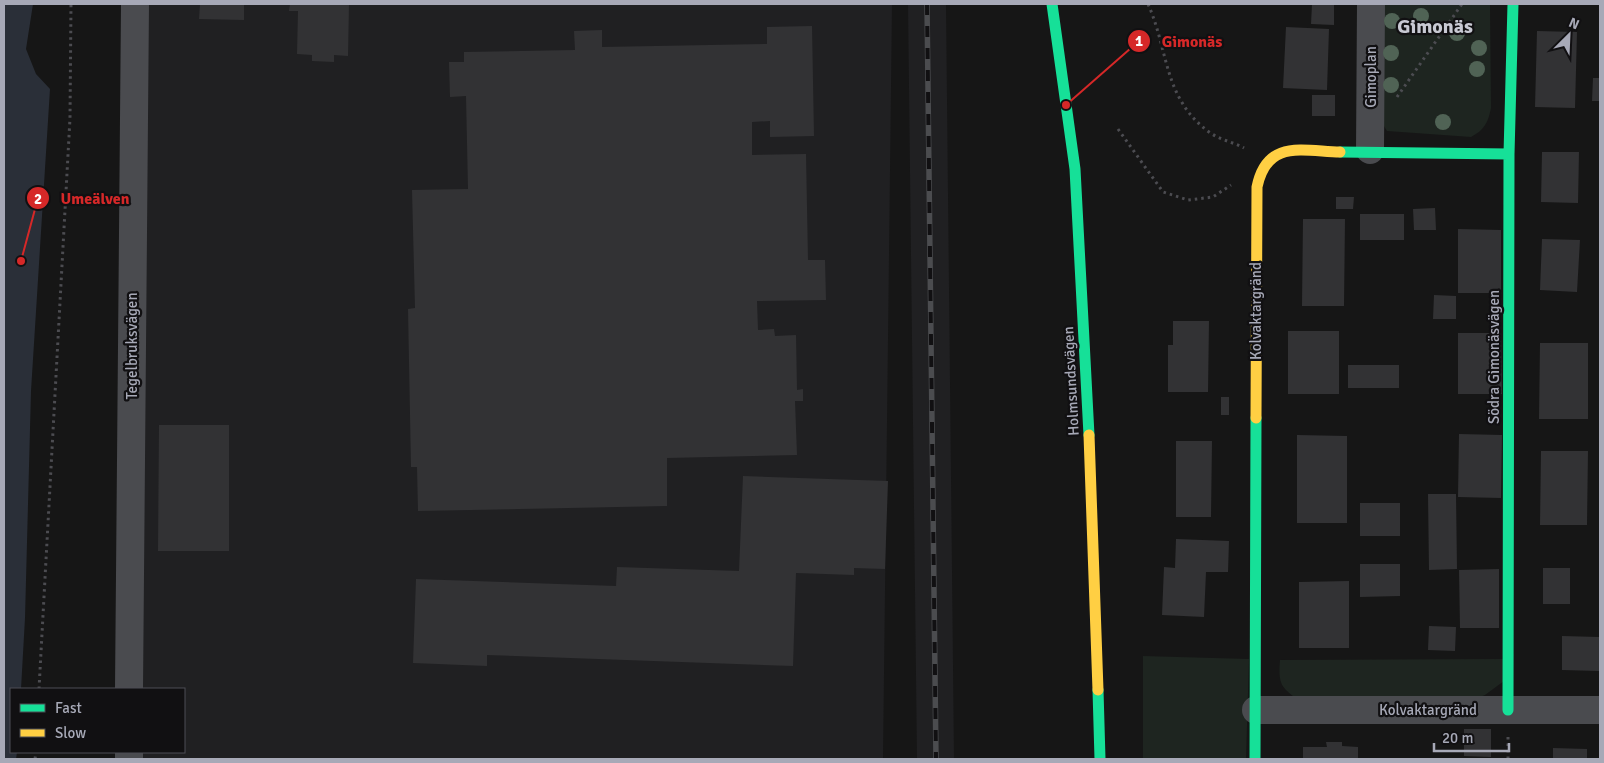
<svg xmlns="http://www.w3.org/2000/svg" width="1604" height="763" viewBox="0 0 1604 763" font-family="Signika,sans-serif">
  <rect width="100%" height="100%" fill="#161616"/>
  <path fill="#202022" d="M135,4H892L883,759H129V752H184V689H129Z
    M908,4H946L954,759H917Z"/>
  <path fill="#1e2520" d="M1379,4H1490L1491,108C1488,123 1484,130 1471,137L1387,131L1377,115Z
    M1143,656L1249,659L1246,759H1143Z
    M1504,659V681L1485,695L1462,704L1302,702C1281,688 1278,685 1280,660Z"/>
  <path fill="#2a2f38" d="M4,4H33L26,49L36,74L50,89L31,391L25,618L21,689H11V752H17L16,759H4Z"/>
  <path fill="#323234" d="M200,4H244V20L199,19Z
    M290,4H349L348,56L334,55V62L312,61V55L297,54L298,11H289Z
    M1312,4H1334V25L1311,24Z
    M812,26L814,136L770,137V121L752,122V155L806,154L808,260H825L826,300L757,301L758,330L774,329L775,336L796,335L797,390L803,389V401H795L797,455L667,458V506L418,511L417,467H411L408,309L415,308L412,190L468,189L466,96L450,97L449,62H464V52L575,50L574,31L602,30V47L767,44V27Z
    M1286,27L1329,29L1327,90L1283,88Z
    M1537,31L1577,32L1575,108L1535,107Z
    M1593,78H1600V101H1592Z
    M1312,95H1335V116H1312Z
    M1542,152H1579L1578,203L1541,202Z
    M1336,197H1354L1353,209H1336Z
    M1435,208L1436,230H1414L1413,209Z
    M1360,214H1404V240H1360Z
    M1303,219H1345L1344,306H1302Z
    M1458,229L1501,230V293H1458Z
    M1542,239L1580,240L1577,292L1540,290Z
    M1434,295L1456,296V319H1433Z
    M1173,321H1209L1208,392H1168V345H1173Z
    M1288,331H1339V394H1288Z
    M1458,333H1501L1502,394H1458Z
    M1540,343H1588V419H1539Z
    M1348,365H1399V388H1348Z
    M1221,397H1229V415H1221Z
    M159,425H229V551H158Z
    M1459,434L1502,435L1501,498L1458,497Z
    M1297,435L1347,436V523H1297Z
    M1176,441H1212L1211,517H1176Z
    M1541,451H1588L1587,525H1540Z
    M743,476L888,481L885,569L854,568V575L796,573L793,666L487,655V666L413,663L416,579L616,586L617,567L739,571Z
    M1428,494H1456L1457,569L1429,570Z
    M1360,503H1400V536H1360Z
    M1176,539L1229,541L1228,572H1206L1204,617L1162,615L1164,567L1175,568Z
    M1360,564H1400V596L1360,597Z
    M1543,568H1570V604H1543Z
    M1499,569V628H1460L1459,570Z
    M1349,581V648H1299V582Z
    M1429,626L1456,627L1455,651L1428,650Z
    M1562,636L1599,637V671L1562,670Z
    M1464,729H1491V757L1464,756Z
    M1326,742H1342V746L1358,747V759H1303V747H1327Z
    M1553,748L1587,749V759H1553Z"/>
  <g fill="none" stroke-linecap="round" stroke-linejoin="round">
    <path stroke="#4c4c51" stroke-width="3" stroke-dasharray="2.5 4" stroke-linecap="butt" d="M1148,4C1169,51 1163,98 1209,132C1220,140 1233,142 1244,148
      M1397,97L1462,4
      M1118,129L1163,192L1188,200L1213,197L1231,185
      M39,689L70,118L71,4
      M35,759L36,752
      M1508,759V736"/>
    <path stroke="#4a4b4f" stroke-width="28" d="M1370,150L1371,4
      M129,689L135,4
      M1256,710H1600
      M129,759V752"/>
    <path stroke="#16e098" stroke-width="11" d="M1052,4L1075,169L1089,435
      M1340,152L1509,154
      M1098,690L1100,759
      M1508,710L1509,154L1513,4
      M1255,759L1256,418"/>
    <path stroke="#ffcf43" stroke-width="11" d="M1256,418L1257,187C1267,139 1302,151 1340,152
      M1089,435L1098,690"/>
    <g stroke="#4b4c4f" stroke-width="5.5">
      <path id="rail" d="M927,4L936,759"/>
    </g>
    <use href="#rail" stroke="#111012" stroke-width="4" stroke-dasharray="11" stroke-linecap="butt"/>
  </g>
  <g fill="#506355">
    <circle cx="1421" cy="16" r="8"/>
    <circle cx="1392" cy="21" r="8"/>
    <circle cx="1457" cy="33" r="8"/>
    <circle cx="1479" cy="48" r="8"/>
    <circle cx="1391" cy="53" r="8"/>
    <circle cx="1477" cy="69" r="8"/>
    <circle cx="1391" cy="85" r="8"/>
    <circle cx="1443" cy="122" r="8"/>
  </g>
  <g text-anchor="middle" stroke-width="4.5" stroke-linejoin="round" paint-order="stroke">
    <g font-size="15" fill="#a7a9b7" stroke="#111012">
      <text transform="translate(1371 77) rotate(-90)" y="5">Gimoplan</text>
      <text transform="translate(1256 311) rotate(-90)" y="5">Kolvaktargränd</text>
      <text transform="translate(132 346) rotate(-90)" y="5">Tegelbruksvägen</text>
      <text transform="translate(1494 357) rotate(-90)" y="5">Södra Gimonäsvägen</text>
      <text transform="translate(1071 381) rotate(-93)" y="5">Holmsundsvägen</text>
      <text x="1428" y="715">Kolvaktargränd</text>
    </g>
    <g font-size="20" font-weight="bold" fill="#c8c9d3" stroke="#111012">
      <text x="1435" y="33">Gimonäs</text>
    </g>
  </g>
  <path fill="none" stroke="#d62828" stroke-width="2" d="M1066 105L1139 41M21 261L38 198"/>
  <g fill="#d62828" stroke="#111012" stroke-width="2">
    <circle cx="1066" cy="105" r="5"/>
    <circle cx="21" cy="261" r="5"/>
    <circle cx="1139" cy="41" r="12"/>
    <circle cx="38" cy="198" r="12"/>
  </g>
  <g font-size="15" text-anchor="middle" font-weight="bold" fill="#fff">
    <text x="1139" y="46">1</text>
    <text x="38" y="204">2</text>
  </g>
  <g font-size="16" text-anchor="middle" font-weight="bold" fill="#d62828" stroke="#111012" stroke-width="4.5" stroke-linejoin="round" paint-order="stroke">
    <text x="1192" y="47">Gimonäs</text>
    <text x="95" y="204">Umeälven</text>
  </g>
  <rect width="1604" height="763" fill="none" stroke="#a7a9b7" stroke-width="10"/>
  <rect x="10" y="688" width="175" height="65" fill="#111012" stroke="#4d4d54"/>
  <rect x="20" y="704" width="25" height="8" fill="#16e098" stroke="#4d4d54"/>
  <text x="55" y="713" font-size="15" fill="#a7a9b7">Fast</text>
  <rect x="20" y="729" width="25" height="8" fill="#ffcf43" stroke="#4d4d54"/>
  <text x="55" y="738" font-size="15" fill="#a7a9b7">Slow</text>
  <g transform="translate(1569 35) rotate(24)" stroke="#111012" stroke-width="4" paint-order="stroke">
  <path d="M0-4L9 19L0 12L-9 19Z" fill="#a7a9b7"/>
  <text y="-8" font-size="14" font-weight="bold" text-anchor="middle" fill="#a7a9b7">N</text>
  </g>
  <path d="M1434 743v8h75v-8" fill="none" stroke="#a7a9b7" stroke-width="2.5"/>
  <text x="1442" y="743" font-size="15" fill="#a7a9b7" stroke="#111012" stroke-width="4" paint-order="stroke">20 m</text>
</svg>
